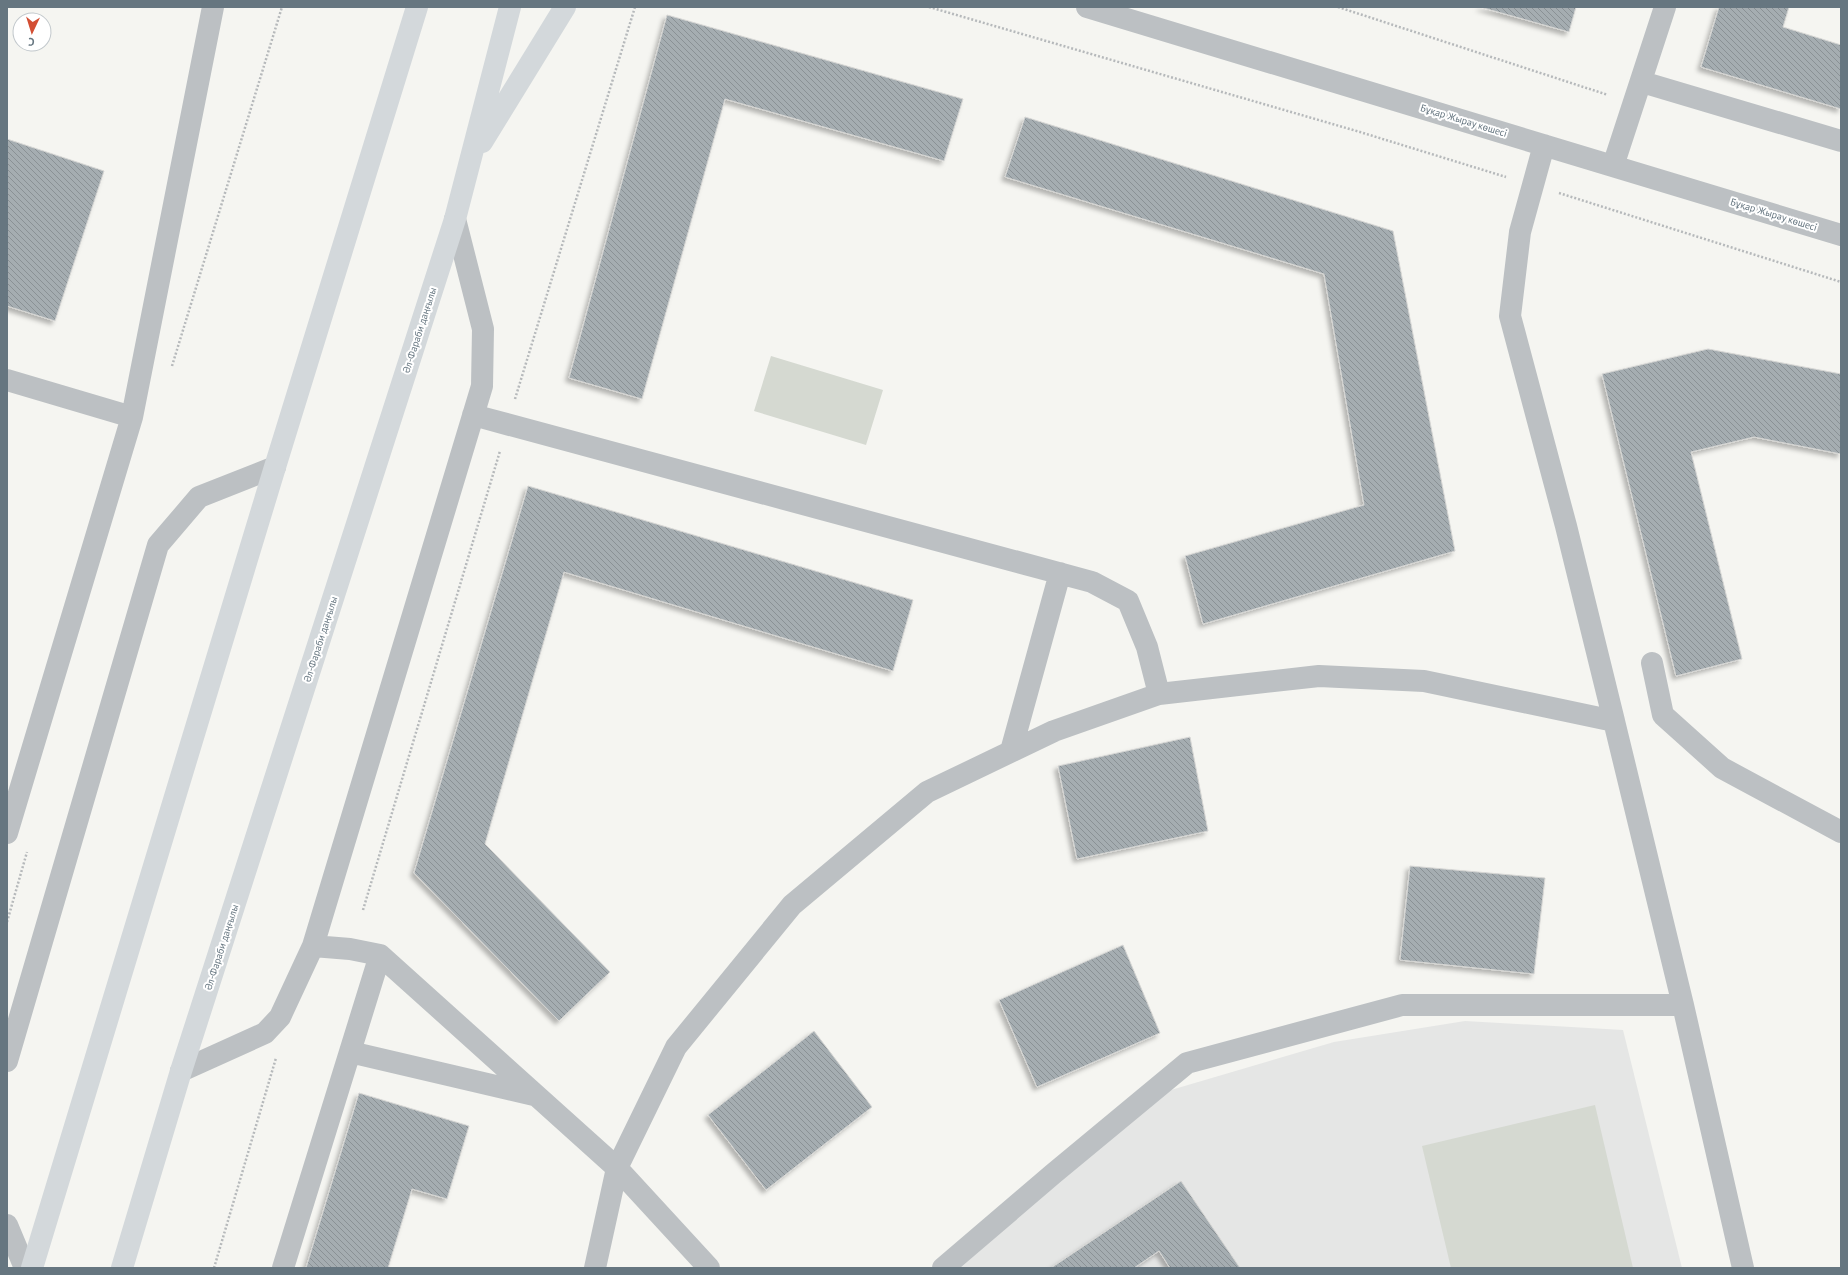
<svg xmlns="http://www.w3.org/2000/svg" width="1848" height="1275" viewBox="0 0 1848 1275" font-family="'PT Sans',sans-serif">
  <defs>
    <pattern id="building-back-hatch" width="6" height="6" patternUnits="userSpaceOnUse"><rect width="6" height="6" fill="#a5adb1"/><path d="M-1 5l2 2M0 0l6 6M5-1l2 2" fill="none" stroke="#8a9195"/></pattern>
    <filter id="shadow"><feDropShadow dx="-3.5" dy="3.5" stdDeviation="2" flood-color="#0004"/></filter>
  </defs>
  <rect width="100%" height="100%" fill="#f5f5f1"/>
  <path fill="#e5e6e5" d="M1465,1021L1623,1030L1682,1268H956L1154,1095L1334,1042Z"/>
  <path fill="#d5d9d1" d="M771,356L883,390L866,445L754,411Z
    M1595,1105L1633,1268H1451L1422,1146Z"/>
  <path fill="url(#building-back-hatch)" stroke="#d6d6d4" filter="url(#shadow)" d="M1480,7H1576L1569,32Z
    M1719,7H1789L1783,27L1841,45V109L1701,67Z
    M667,15L963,99L944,161L725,99L642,399L569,378Z
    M1025,117L1393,231L1455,551L1203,624L1185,556L1364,505L1324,274L1005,177Z
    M7,139L104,171L55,321L7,306Z
    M1708,349L1841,374V454L1754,437L1691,452L1742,659L1676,676L1602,374Z
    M528,486L913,600L893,671L564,572L485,844L610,972L559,1021L414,873Z
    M1190,737L1208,831L1077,859L1058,766Z
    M1410,866L1545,878L1534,974L1400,960Z
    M1123,945L1160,1033L1037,1087L999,1000Z
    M814,1031L872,1107L766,1190L708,1115Z
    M359,1093L469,1126L447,1199L412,1189L388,1268H306Z
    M1181,1181L1240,1268H1170L1159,1251L1134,1268H1051Z"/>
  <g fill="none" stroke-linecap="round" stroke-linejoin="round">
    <path stroke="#b6b9bb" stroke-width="2.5" stroke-dasharray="2 2" stroke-linecap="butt" d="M929,7L1360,132L1506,177
      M1338,7L1608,95
      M1559,193L1841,282
      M172,366L282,7
      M515,399L635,7
      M363,910L500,451
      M7,922L27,852
      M214,1268L276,1058"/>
    <path stroke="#bcc0c3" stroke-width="22" d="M1087,7L1841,235
      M1642,82L1841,141
      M1613,166L1665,7
      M7,380L132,417
      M473,415L1092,582L1128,601L1147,647L1159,694
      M1652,663L1663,715L1722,768L1841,832
      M1614,721L1683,1005L1743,1268
      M1011,751L1060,573
      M7,833L132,417L213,7
      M313,946L350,949L380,955L617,1168L709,1268
      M350,1052L534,1095
      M7,1061L158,545L199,497L275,467
      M181,1071L265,1033L280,1017L313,946L482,386L483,329L455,219
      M7,1225L25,1268
      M283,1268L380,955
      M595,1268L617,1168L676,1047L792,905L927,792L1054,731L1159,694L1319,676L1424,681L1614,721L1566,526L1510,316L1520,232L1544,145
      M943,1268L1053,1174L1187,1063L1402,1005H1683"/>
    <path stroke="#d3d8db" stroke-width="22" d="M482,142L565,7
      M32,1268L275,467L417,7
      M122,1268L181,1071L455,219L510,7"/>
  </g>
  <g text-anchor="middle" stroke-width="4" stroke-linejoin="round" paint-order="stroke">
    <g font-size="10" fill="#667680" stroke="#fff">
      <text transform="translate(1464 120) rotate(17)" y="4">Бұқар Жырау көшесі</text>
      <text transform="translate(1774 214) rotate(17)" y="4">Бұқар Жырау көшесі</text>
      <text transform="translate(419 330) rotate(-72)" y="4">Әл-Фараби даңғылы</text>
      <text transform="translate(320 639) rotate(-72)" y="4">Әл-Фараби даңғылы</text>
      <text transform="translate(221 947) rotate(-72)" y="4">Әл-Фараби даңғылы</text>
    </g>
  </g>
  <rect width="1848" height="1275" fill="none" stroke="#667680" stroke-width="16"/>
  <g transform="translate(32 32) rotate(184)"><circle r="19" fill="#ffffff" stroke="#c2c8cc"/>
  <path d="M0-3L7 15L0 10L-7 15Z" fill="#d34e33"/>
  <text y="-6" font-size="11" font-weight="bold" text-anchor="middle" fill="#667680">С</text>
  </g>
</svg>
